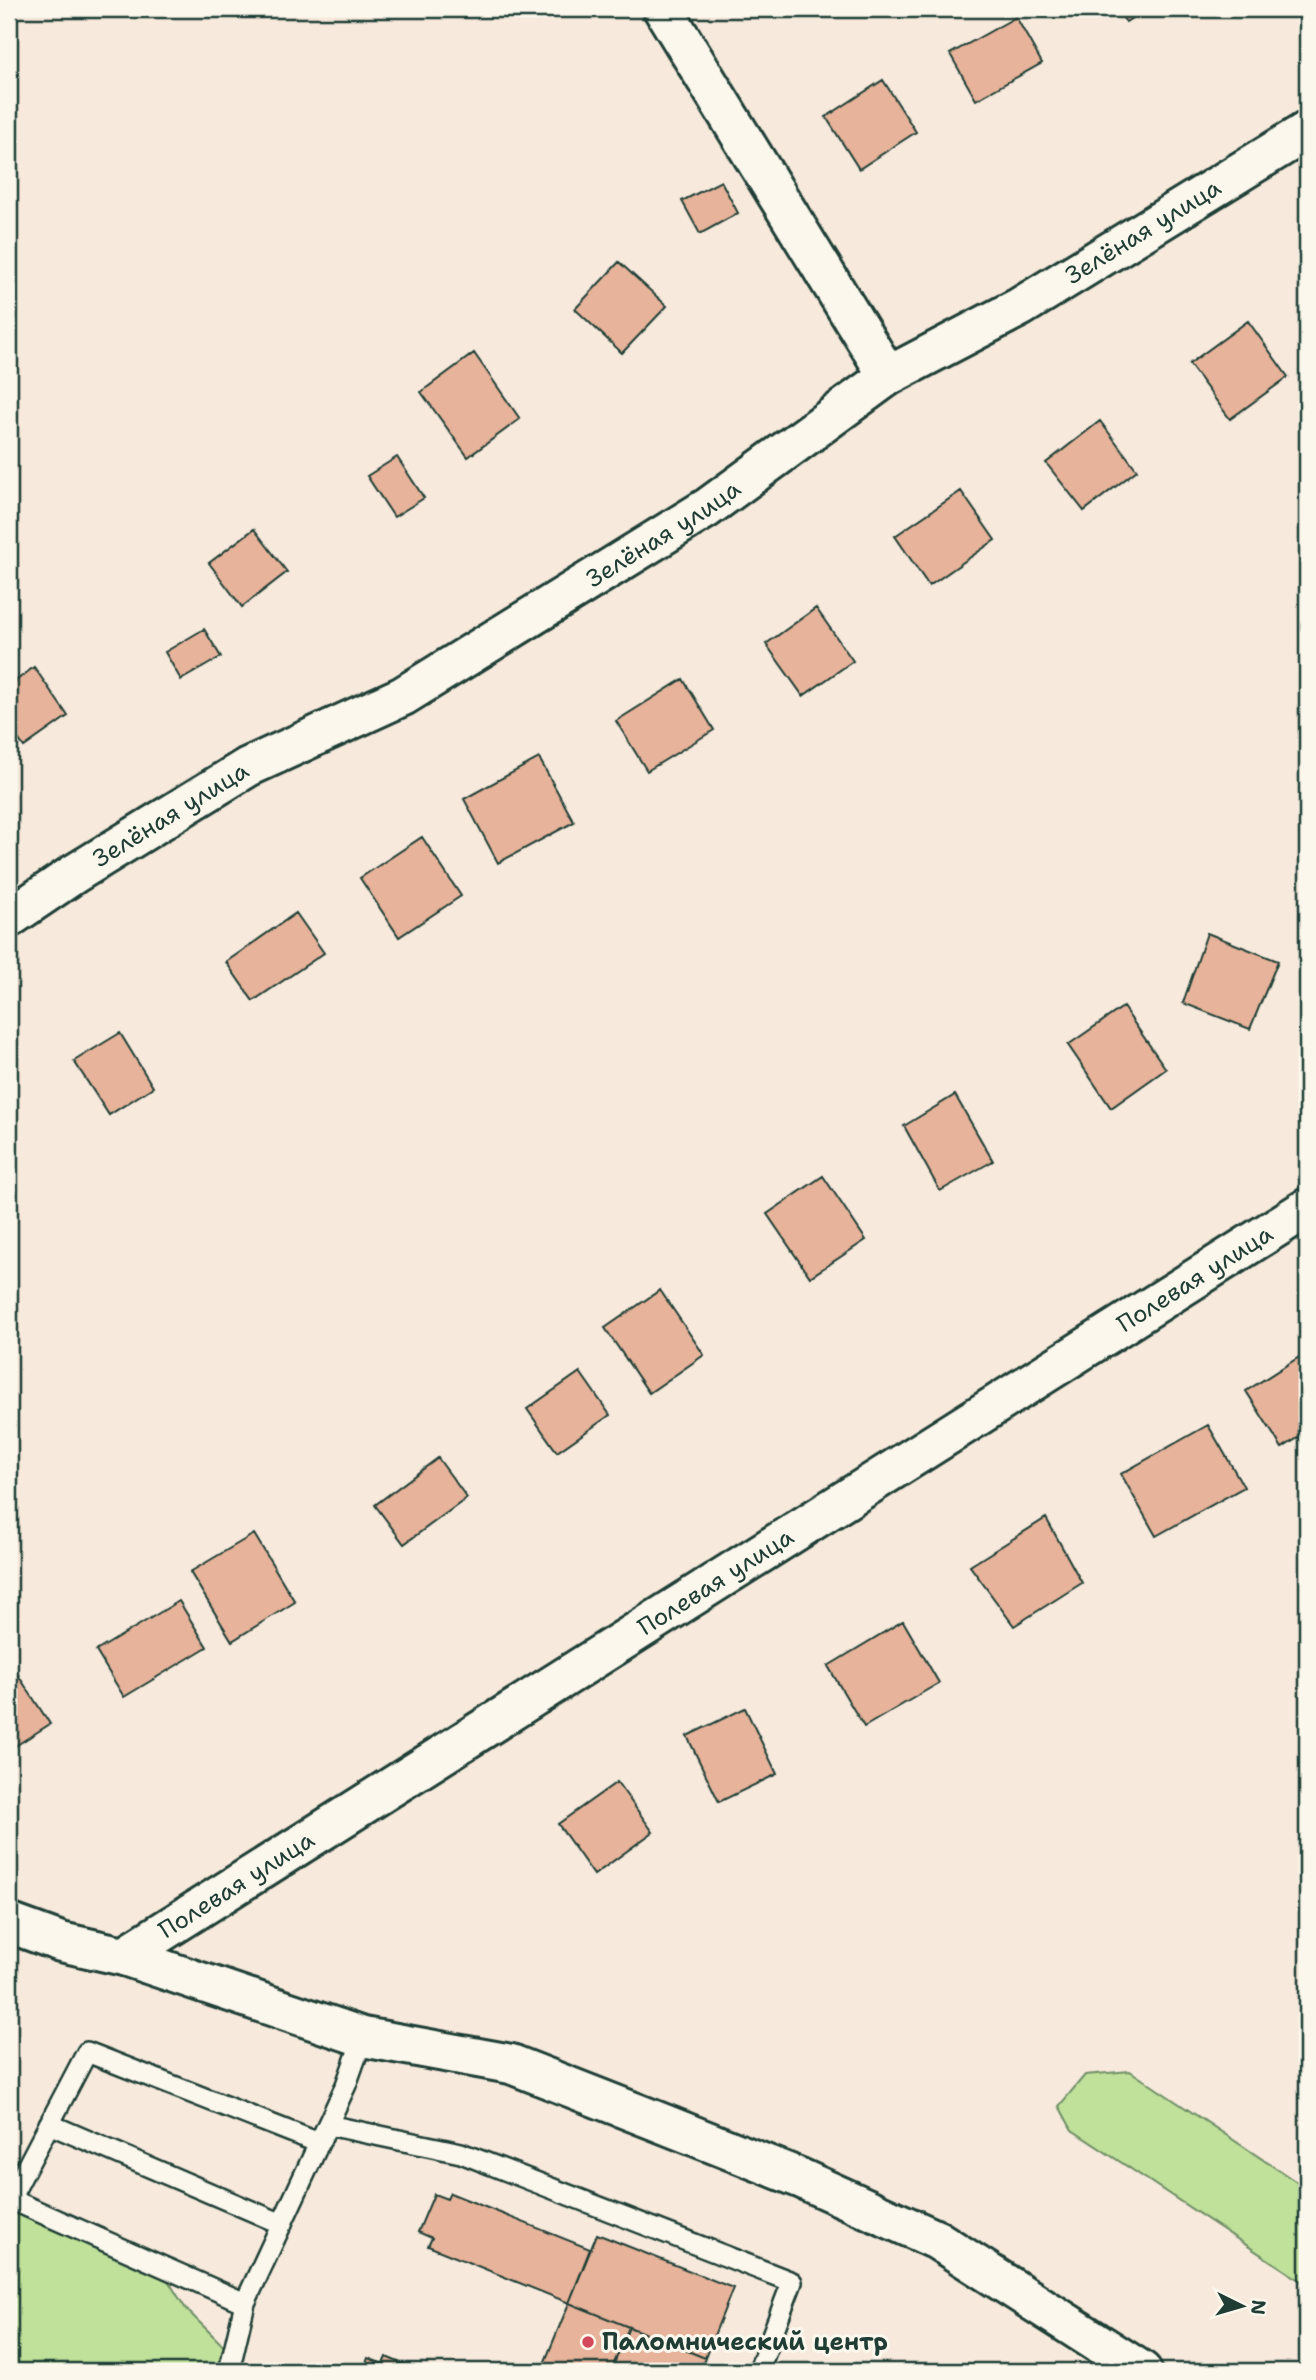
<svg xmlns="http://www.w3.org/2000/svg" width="1316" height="2380" viewBox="0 0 1316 2380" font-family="'Shantell Sans',sans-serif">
  <rect width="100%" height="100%" fill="#f7e9dc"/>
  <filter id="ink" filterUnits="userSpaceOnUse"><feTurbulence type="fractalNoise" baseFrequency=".0143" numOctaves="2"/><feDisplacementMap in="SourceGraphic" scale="14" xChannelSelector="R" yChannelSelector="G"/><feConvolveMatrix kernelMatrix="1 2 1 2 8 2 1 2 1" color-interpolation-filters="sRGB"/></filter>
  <g filter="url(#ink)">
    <path fill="#bfe19a" stroke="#6f8f67" stroke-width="2" d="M1130,2071L1307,2189V2285L1072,2130L1059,2106L1085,2075Z
      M9,2185L159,2266L186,2309L249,2371H9Z"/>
    <path fill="#e7b39a" stroke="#1f3d34" stroke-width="2" d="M1116,9H1146L1126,22Z
      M1016,17L1042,63L976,100L950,54Z
      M883,80L916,132L859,169L826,117Z
      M721,181L738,213L700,234L682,201Z
      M619,262L667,306L622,353L575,309Z
      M1248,321L1288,377L1230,419L1189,364Z
      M474,353L520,419L468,457L421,392Z
      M1100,421L1137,470L1084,511L1046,463Z
      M397,457L424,498L394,517L367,476Z
      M961,491L995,540L929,586L895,536Z
      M254,529L287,572L242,607L209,563Z
      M816,608L853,661L803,696L766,644Z
      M204,629L221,657L181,680L165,652Z
      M34,667L68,716L24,747L9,726V686Z
      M683,679L714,730L647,771L616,721Z
      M539,758L574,822L498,863L464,799Z
      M422,837L461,896L399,937L360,878Z
      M296,913L324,953L253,1001L226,962Z
      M1207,933L1278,961L1250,1029L1183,1003Z
      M1123,1007L1166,1069L1111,1108L1068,1045Z
      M120,1033L153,1087L109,1115L74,1061Z
      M955,1095L993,1161L940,1191L904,1126Z
      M823,1176L866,1240L810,1277L767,1214Z
      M660,1290L704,1355L649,1393L605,1328Z
      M1307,1352V1432L1282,1448L1246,1391Z
      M580,1372L610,1415L557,1452L527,1409Z
      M1208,1425L1244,1487L1156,1536L1121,1474Z
      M438,1458L467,1498L404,1544L375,1505Z
      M1046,1518L1082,1583L1014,1626L970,1566Z
      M254,1534L295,1602L232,1641L190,1572Z
      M179,1601L207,1647L124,1697L96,1651Z
      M903,1621L939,1683L864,1727L828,1666Z
      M18,1675L50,1724L9,1750V1681Z
      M745,1708L777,1774L719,1802L687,1736Z
      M617,1782L653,1832L594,1875L558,1824Z
      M450,2193L590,2249L569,2303L428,2246L432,2238L418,2232L434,2194L447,2199Z
      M597,2234L733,2288L705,2358L569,2303Z
      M569,2303L629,2327L611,2371H541Z
      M629,2327L705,2358L700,2371H611Z
      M386,2357L420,2371H363L368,2358L383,2364Z"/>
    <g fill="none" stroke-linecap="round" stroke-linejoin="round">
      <g stroke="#1f3d34" stroke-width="24">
        <path id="lane" d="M49,2124L282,2224
          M328,2125L461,2153L792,2282L760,2367L755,2371
          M245,2303L10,2199L87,2052L319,2143
          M229,2371L245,2303L346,2085L363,2037"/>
      </g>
      <g stroke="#1f3d34" stroke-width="44">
        <g id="street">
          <path d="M663,9L888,376"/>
          <path id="s1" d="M9,918L74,874L248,767L403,696L707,508L888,376L1020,307L1307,131"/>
          <path d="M9,1923L61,1942L124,1956L363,2037L511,2064L654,2120L800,2178L937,2240L1142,2371"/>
          <path id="s2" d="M124,1956L1307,1208"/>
        </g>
      </g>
      <use href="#lane" stroke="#fbf7ec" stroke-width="19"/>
      <use href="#street" stroke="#fbf7ec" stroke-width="38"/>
    </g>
  </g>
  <circle fill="#d1495b" stroke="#fbf7ec" stroke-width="2.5" cx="588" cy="2342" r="7"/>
  <g text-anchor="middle" stroke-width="6" stroke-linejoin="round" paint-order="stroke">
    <g font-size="24" fill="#1f3d34" stroke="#fbf7ec">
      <text dy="8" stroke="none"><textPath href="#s1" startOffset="1328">Зелёная улица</textPath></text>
      <text dy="8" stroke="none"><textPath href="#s1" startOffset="760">Зелёная улица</textPath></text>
      <text dy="8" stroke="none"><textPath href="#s1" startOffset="192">Зелёная улица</textPath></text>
      <text dy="8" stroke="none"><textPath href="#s2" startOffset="1267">Полевая улица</textPath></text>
      <text dy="8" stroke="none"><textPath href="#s2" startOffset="700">Полевая улица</textPath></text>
      <text dy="8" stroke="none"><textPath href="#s2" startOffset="133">Полевая улица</textPath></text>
    </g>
    <g font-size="24" font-weight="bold" fill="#1f3d34" stroke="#fbf7ec" text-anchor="start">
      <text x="602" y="2350">Паломнический центр</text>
    </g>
  </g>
  <rect width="1316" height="2380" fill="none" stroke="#fbf7ec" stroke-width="35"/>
  <rect x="18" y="18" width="1281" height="2345" fill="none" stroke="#1f3d34" stroke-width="2.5" filter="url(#ink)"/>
  <g transform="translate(1242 2306) rotate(95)" stroke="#fbf7ec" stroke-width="5" paint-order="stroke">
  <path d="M0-5L12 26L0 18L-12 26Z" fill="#1f3d34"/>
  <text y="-10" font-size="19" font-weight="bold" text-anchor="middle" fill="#1f3d34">N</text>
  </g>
</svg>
